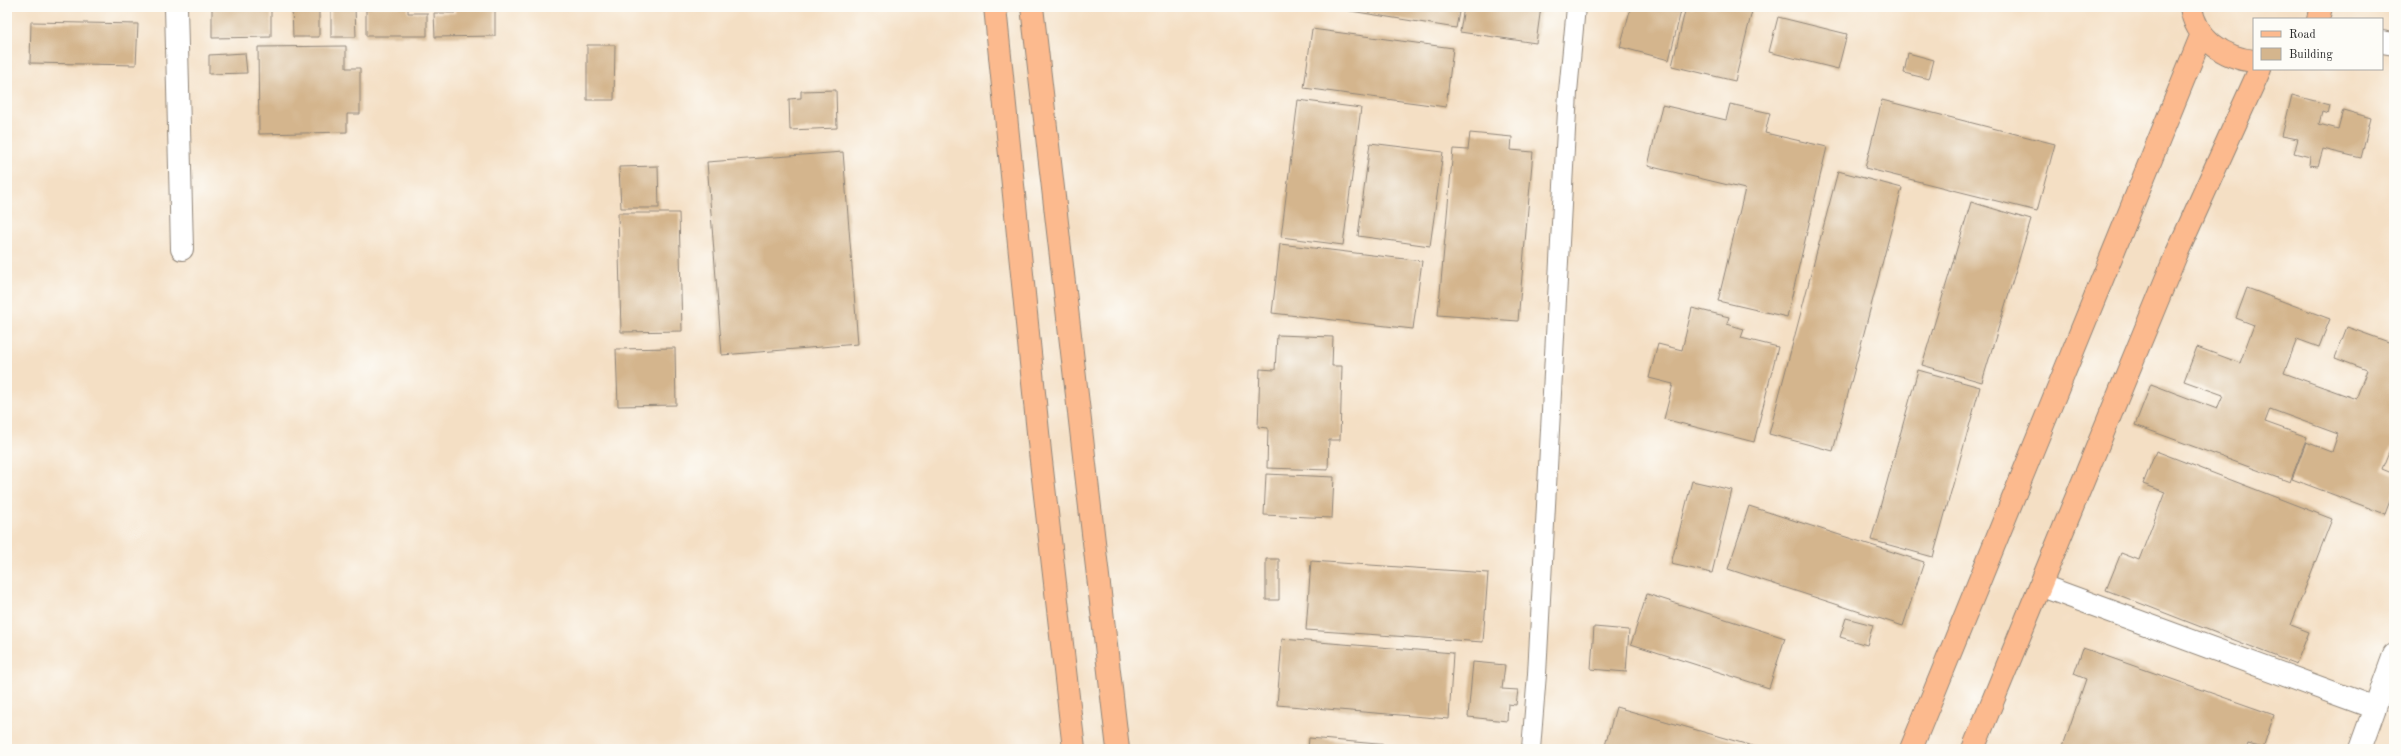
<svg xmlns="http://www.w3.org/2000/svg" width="2401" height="756" viewBox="0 0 2401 756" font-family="'Old Standard TT',serif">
  <rect width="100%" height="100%" fill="#fdfcf7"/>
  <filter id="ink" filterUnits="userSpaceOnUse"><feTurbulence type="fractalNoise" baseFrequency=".025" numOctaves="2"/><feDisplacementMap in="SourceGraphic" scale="8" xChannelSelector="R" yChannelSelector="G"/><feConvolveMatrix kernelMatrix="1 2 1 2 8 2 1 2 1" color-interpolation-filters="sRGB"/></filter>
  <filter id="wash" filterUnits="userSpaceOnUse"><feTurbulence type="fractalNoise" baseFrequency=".012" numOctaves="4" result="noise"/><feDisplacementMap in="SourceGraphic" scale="16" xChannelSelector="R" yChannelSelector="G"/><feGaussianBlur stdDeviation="0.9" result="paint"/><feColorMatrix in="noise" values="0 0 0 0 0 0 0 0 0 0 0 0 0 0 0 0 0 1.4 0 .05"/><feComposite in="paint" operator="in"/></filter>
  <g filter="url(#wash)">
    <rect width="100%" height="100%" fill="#f4dfc4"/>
    <g id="blocks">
      <path fill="#d4b58d" d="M212,7H271V37L212,38Z
        M292,7H319V37H293Z
        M331,7H355L356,37H331Z
        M366,7H408V13H427V36H366Z
        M455,7H495V36L435,37L434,13H455Z
        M1326,7H1460L1456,28Z
        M1464,7H1541L1536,43L1460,32Z
        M1631,7H1682L1669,60L1620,47Z
        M1686,7H1735L1752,11L1735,81L1672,66Z
        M1778,17L1847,34L1838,69L1769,52Z
        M31,22L138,24L136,65L30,63Z
        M1312,29L1453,48L1446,107L1304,88Z
        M587,45H615L614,100H587Z
        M346,46V68H360V114H347V132L259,134L258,47Z
        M245,53L247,73L209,74V55Z
        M1908,53L1934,60L1929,79L1904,73Z
        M836,90L837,128L790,130L789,99L801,98V91Z
        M2292,95L2330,105L2328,114L2322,112L2319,124L2338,129L2343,110L2371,118L2361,158L2323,149L2318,166L2309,165L2310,157L2294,153L2298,139L2282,136Z
        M1298,100L1361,108L1343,245L1281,237Z
        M1882,100L2055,144L2037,211L1865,168Z
        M1730,104L1770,113L1765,133L1827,147L1787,317L1718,301L1745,189L1648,166L1662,105L1726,120Z
        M1470,133L1512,137L1511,150L1533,152L1518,321L1438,315L1453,149L1468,150Z
        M1370,143L1443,152L1430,246L1358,236Z
        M843,152L858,344L722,355L707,162Z
        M658,166L659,208H621L619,167Z
        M1838,171L1902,188L1833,451L1769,434Z
        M1971,202L2031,220L1982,382L1922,365Z
        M618,213H679L682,331L621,332Z
        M1280,244L1422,261L1413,329L1272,313Z
        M2247,288L2330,319L2319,347L2297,339L2284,373L2356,399L2367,370L2335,358L2347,327L2394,344V439L2382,469L2394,474V490L2385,514L2292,479L2306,442L2332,452L2338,434L2270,409L2265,422L2307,437L2290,482L2135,425L2151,384L2217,409L2223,395L2184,381L2197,347L2240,363L2254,325L2236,318Z
        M1692,308L1729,317L1727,324L1744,329L1741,338L1778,347L1754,442L1664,419L1673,384L1649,378L1658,344L1682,350Z
        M1277,335L1333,337L1332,366H1342L1340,440H1329L1328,470L1267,468L1268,428L1258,427L1260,369L1275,370Z
        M675,348L676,405L618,406L616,349Z
        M1918,370L1980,387L1933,557L1871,540Z
        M2156,451L2332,519L2291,625L2309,632L2296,664L2106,590L2121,553L2139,560L2165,492L2143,484Z
        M1266,474L1334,477L1332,518L1264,515Z
        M1692,481L1732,490L1712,573L1671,564Z
        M1749,506L1924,562L1903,626L1728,569Z
        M1266,559H1279V600H1266Z
        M1311,561L1488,573L1483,642L1306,630Z
        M1647,594L1785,638L1769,688L1631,644Z
        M1846,618L1873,625L1867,645L1840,637Z
        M1594,627L1629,630L1626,672L1591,669Z
        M1282,639L1453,653L1449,719L1277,705Z
        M2083,648L2274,715L2263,748L2248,744L2246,749H2062L2086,679L2074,674Z
        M1473,662L1505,665L1502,689L1518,690L1516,705L1508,704L1507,721L1468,717Z
        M1616,707L1763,749H1604Z
        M1309,738L1423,748V749H1308Z"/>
    </g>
  </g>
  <g filter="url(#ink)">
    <use href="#blocks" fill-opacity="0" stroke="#908578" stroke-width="1"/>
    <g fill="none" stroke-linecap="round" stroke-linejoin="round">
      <g stroke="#908578" stroke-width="20">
        <path id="lane" d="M1531,749L1537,674L1568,92L1576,7"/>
      </g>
      <g stroke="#908578" stroke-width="24">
        <path id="street" d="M176,7L182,249
          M2382,42L2394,44
          M2042,586L2375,708
          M2360,749L2394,655"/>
      </g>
      <g stroke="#908578" stroke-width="24">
        <path id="primary" d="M995,7L1040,452L1074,749
          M1032,7L1118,749"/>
      </g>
      <g stroke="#908578" stroke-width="24">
        <path id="highway" d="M2191,7C2195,38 2224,58 2254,61
          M2318,19L2321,7
          M1911,749L2202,34
          M1973,749L2176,255L2260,69"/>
      </g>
      <use href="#lane" stroke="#fff" stroke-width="18"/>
      <use href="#street" stroke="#fff" stroke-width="22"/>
      <use href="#primary" stroke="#fcba8e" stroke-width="22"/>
      <use href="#highway" stroke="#fcba8e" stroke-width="22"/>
    </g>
  </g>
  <rect width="2401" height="756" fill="none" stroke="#fdfcf7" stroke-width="24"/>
  <rect x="2253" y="18" width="130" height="52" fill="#fdfcf7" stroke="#a9a8a5"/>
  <rect x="2261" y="31" width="20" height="6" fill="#fcba8e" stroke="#a9a8a5"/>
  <text x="2289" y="38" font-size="12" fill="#2b2b2b">Road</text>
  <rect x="2261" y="48" width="20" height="12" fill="#d4b58d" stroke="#a9a8a5"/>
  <text x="2289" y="58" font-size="12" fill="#2b2b2b">Building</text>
</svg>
